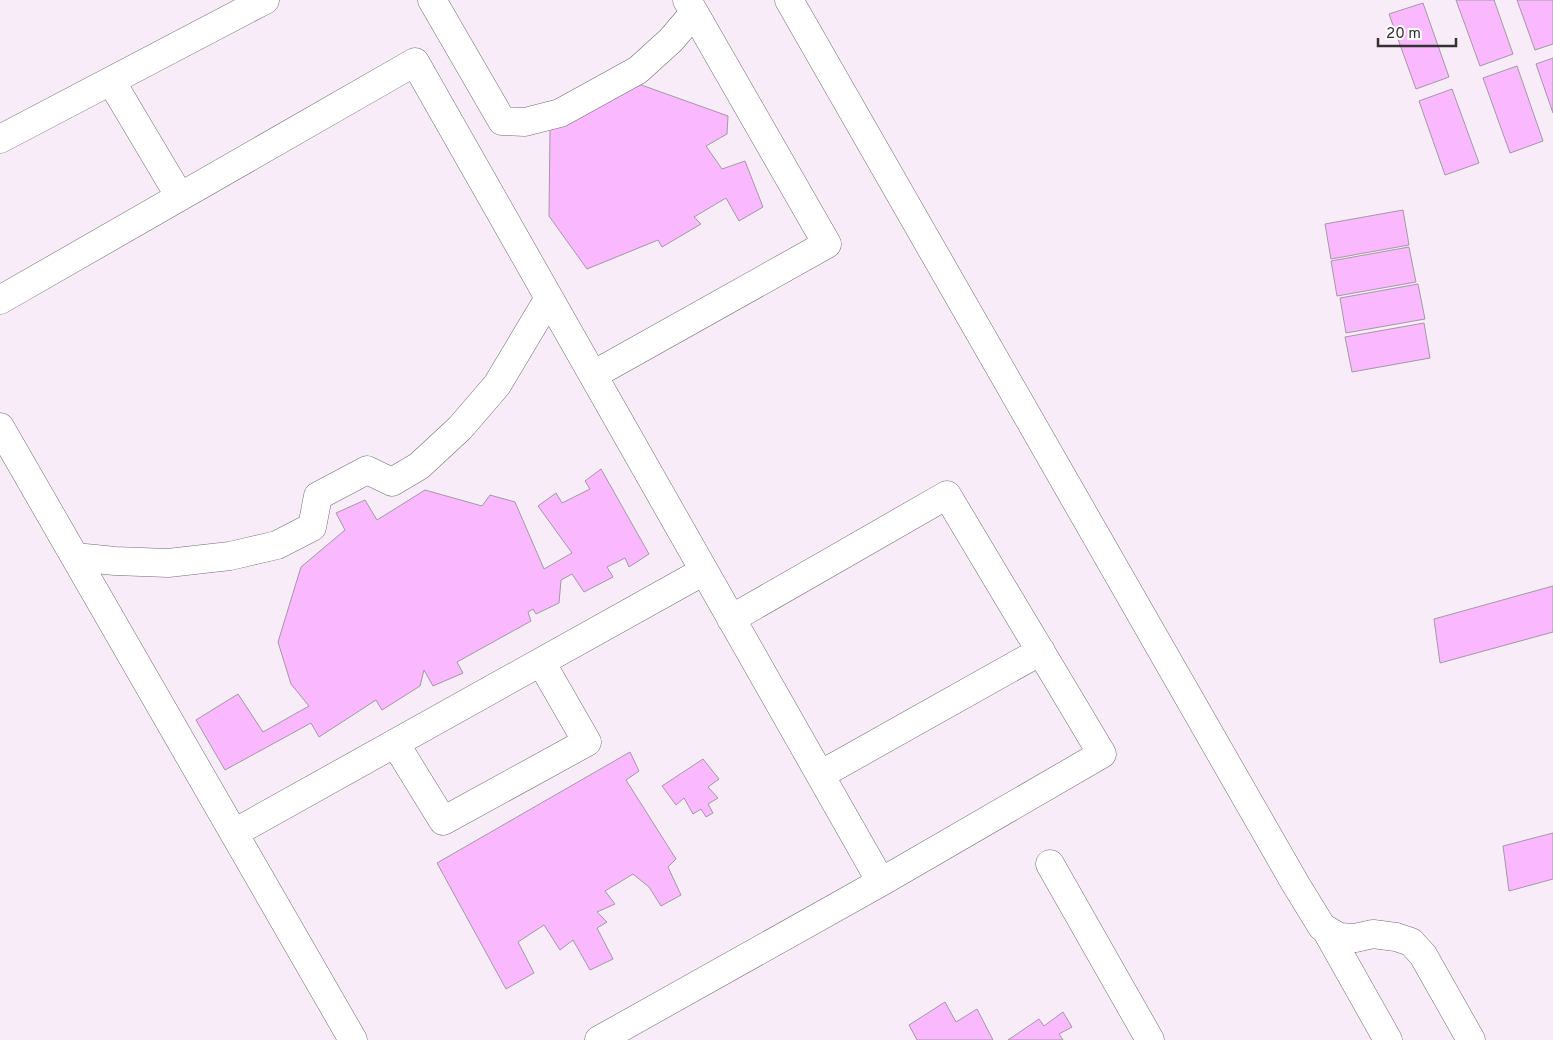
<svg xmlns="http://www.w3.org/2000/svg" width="1553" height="1040" viewBox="0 0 1553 1040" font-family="Overpass,sans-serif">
  <rect width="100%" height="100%" fill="#f7ecf7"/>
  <path fill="#fab9fe" stroke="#a299a3" d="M1456,0H1494L1513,54L1480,66Z
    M1517,0H1553V44L1535,50Z
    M1423,3L1449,77L1416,89L1389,14Z
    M1553,58V113L1536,64Z
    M1517,66L1543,141L1510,153L1483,78Z
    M633,82L728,116L727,134L706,146L722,169L745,161L763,207L739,221L726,198L694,217L701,224L662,247L658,240L587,269L549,216L550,129Z
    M1452,89L1479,163L1445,175L1419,101Z
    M1403,210L1409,245L1331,259L1325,224Z
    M1409,247L1416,282L1337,296L1331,261Z
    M1418,284L1425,319L1346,333L1340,298Z
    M1424,323L1430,358L1352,372L1345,337Z
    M601,469L649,554L629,567L625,558L607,567L613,577L584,592L572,574L561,580L559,603L536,614L533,609L528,612L531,621L457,662L463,673L433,686L424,670L420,686L382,710L376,700L319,737L311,723L225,770L196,720L238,694L263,732L309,706L291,684L278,642L301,567L345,530L336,513L365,500L377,520L425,490L482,506L490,495L515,502L544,569L572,553L538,506L556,493L562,503L590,489L585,481Z
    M1553,586V632L1440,663L1434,619Z
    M630,752L639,771L626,780L676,859L668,867L681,895L661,906L649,887L633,874L605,891L615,904L597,912L607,922L597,928L613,959L590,970L573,940L560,950L544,925L518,942L534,973L506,989L437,863Z
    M703,759L719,779L708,787L718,798L708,804L713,813L706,817L701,809L693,814L684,798L676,805L662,786Z
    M1553,833V879L1509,891L1503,846Z
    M945,1002L956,1022L977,1009L993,1040H917L909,1025Z
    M1063,1012L1072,1027L1059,1034L1063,1040H1008L1039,1019L1044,1026Z"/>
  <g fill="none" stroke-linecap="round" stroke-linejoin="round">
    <g stroke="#756c76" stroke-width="29">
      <path id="minor" d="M432,0L502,121L525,122L560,113L638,70L671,40L694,13
        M789,0L1295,883L1322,927L1339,937L1355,938L1373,934L1396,937L1411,942L1423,955L1471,1040
        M111,81L180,197
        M0,139L265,0
        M0,300L415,62L881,882
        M593,375L827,244L687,0
        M0,427L353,1040
        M75,557L115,561L168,563L230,556L277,545L312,527L318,496L367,470L392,482L419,466L460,428L497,385L549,298
        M395,743L443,821L587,742L541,662
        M820,775L1041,651
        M234,833L704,571
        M1050,864L1150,1040
        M1326,930L1388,1040
        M599,1040L881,882L1102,754L947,495L731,619"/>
    </g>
    <use href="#minor" stroke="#fff" stroke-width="28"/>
  </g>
  <path d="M1378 38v8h78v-8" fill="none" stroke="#343034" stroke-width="2.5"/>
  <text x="1386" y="38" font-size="15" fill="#343034" stroke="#fffdff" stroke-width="4" paint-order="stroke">20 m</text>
</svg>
